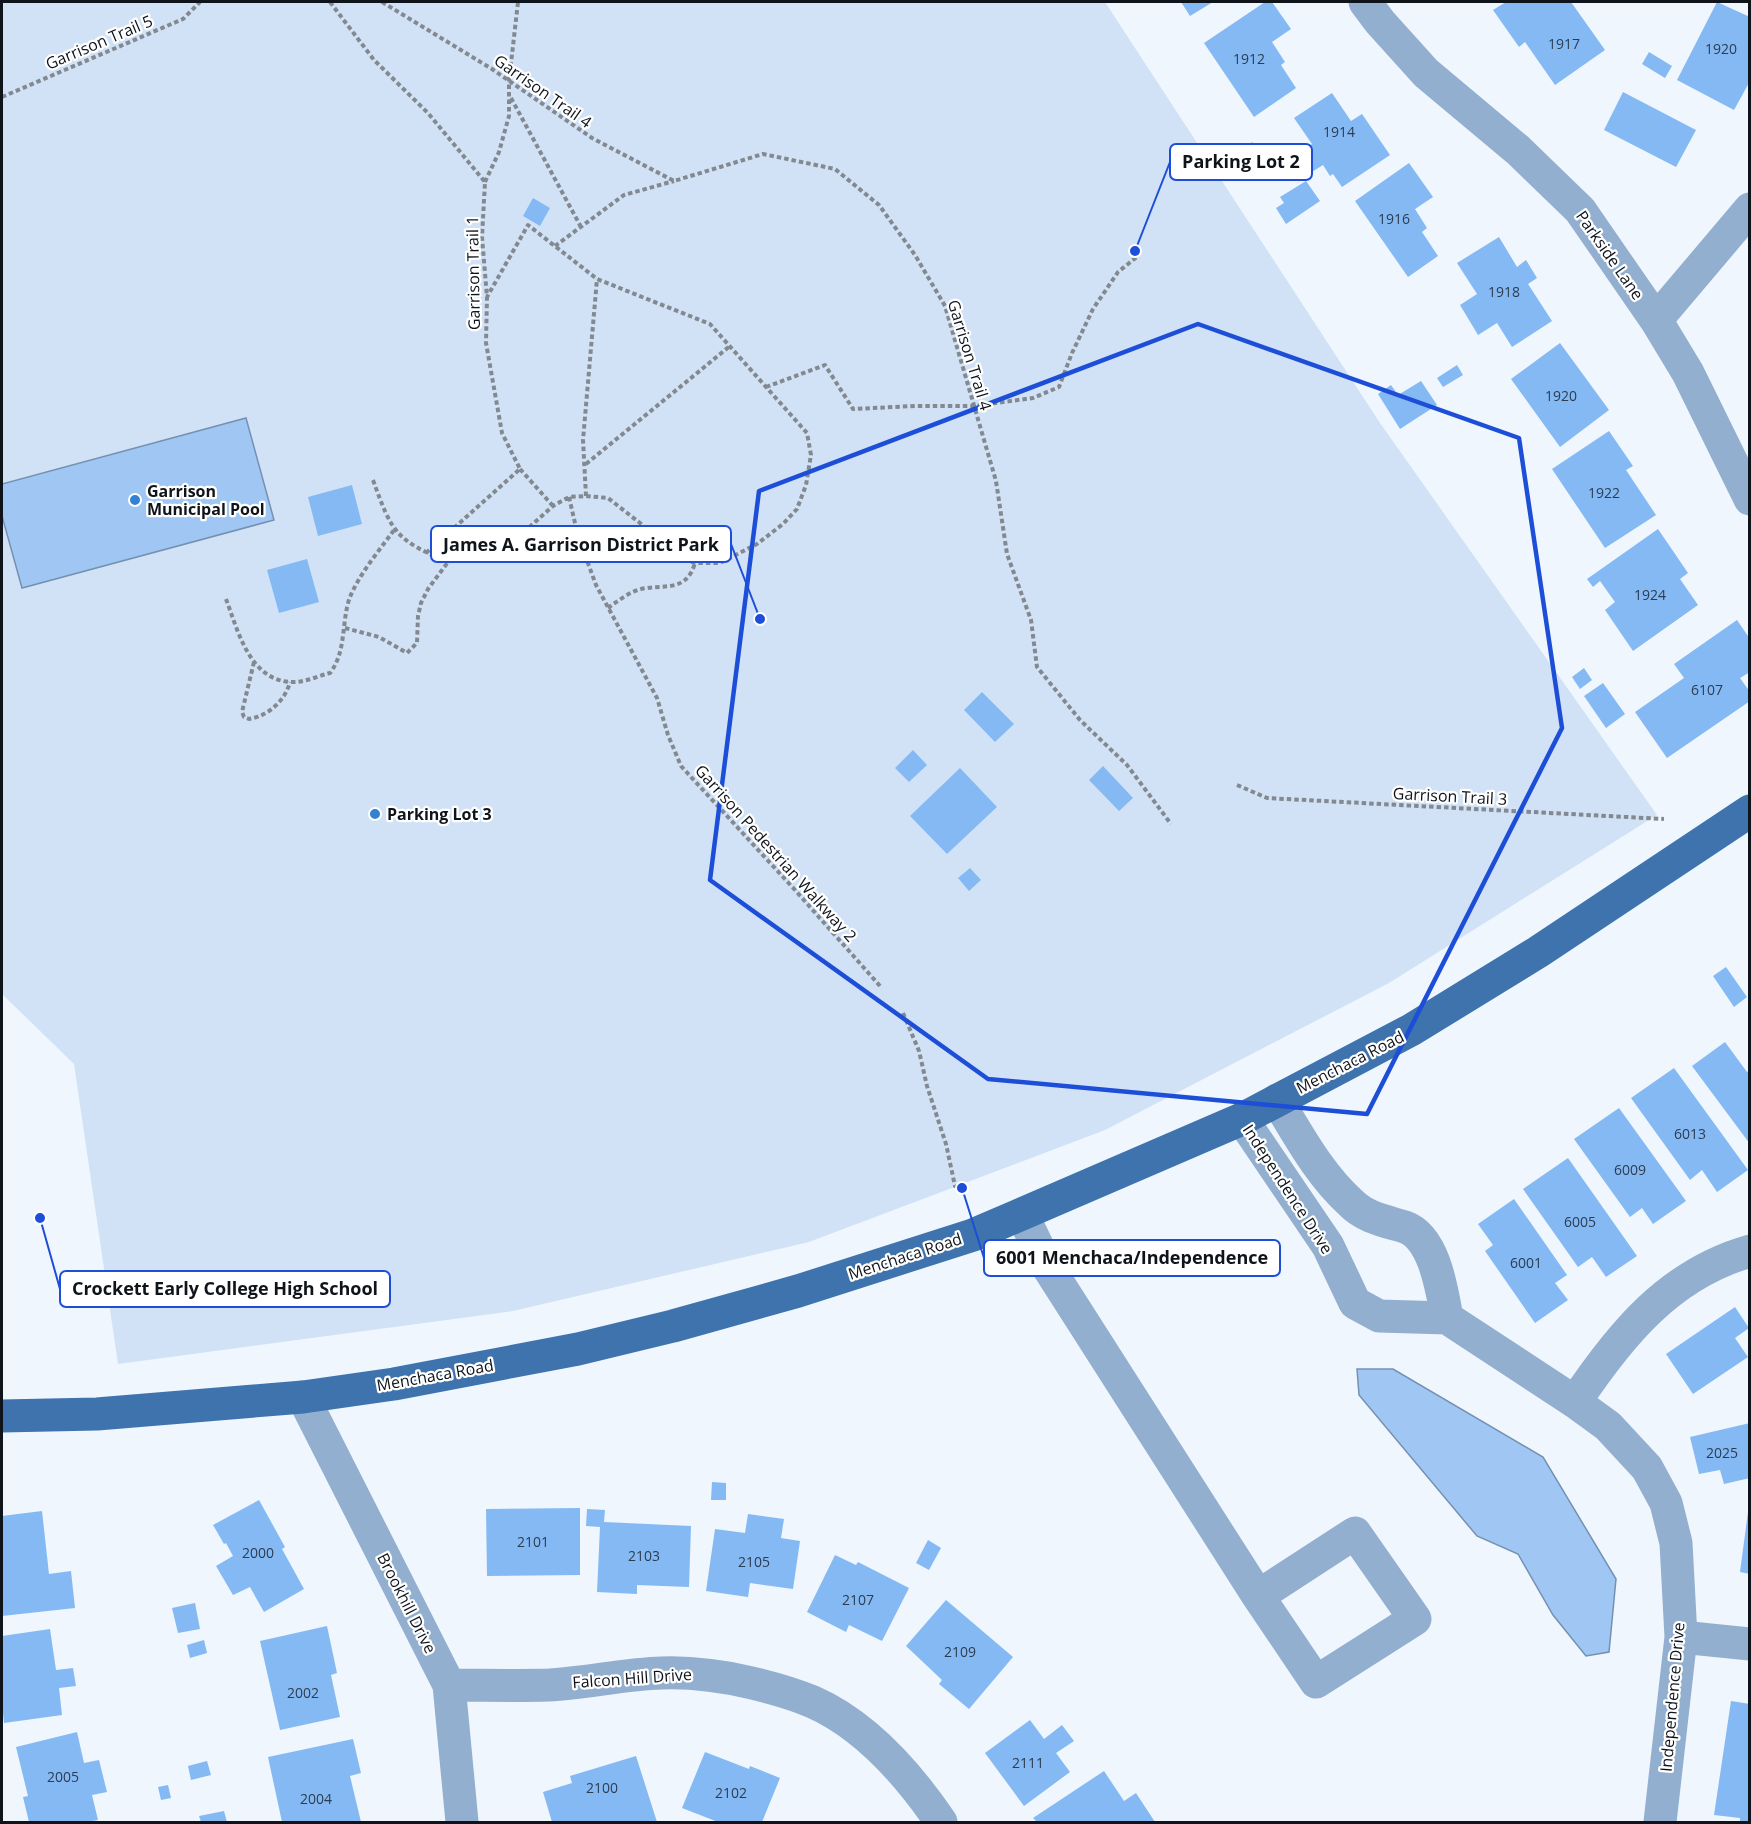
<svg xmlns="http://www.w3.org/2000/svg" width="1751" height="1824" viewBox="0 0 1751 1824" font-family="'Open Sans',sans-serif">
  <rect width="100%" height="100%" fill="#eff6fd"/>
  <path fill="#d1e2f6" d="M2,2H1105L1380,423L1657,815L1389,983L1105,1130L809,1242L513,1311L118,1364L74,1064L2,994Z"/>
  <path fill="#a0c7f3" stroke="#7491b2" stroke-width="1.5" d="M246,418L274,520L22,588L2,516V484Z
    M1357,1369H1393L1543,1457L1616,1579L1609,1652L1586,1656L1553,1615L1518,1554L1477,1536L1359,1395Z"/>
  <path fill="#85b9f4" d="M1181,2H1213L1190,16Z
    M1265,2H1272L1291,29L1272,42L1285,62L1281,65L1296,88L1254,117L1204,43Z
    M1506,2H1571L1605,50L1555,85L1525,42L1519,47L1493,10Z
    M1717,2L1750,17V81L1734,110L1677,80Z
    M1649,52L1672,66L1665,78L1642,64Z
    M1623,92L1696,130L1676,167L1604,130Z
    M1332,93L1351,121L1362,114L1390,155L1342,187L1333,174L1330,176L1323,165L1307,175L1295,156L1312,144L1294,118Z
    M1252,142L1263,156L1244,171L1233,157Z
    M1409,163L1433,197L1415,209L1427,228L1422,232L1438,256L1408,277L1355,201Z
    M1306,181L1320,201L1286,224L1276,208L1284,203L1280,197Z
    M533,198L550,208L540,226L523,216Z
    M1499,237L1517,267L1526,260L1537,278L1528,284L1552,321L1512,347L1497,323L1478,335L1460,305L1477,294L1457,263Z
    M1560,343L1609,410L1560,447L1511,379Z
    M1457,365L1463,375L1443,387L1437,378Z
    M1421,381L1437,405L1400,429L1378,394L1391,385L1398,395Z
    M1609,431L1633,466L1626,470L1656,515L1605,548L1552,469Z
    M352,485L362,524L318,536L308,497Z
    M1658,529L1688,573L1680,579L1698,605L1633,651L1605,610L1615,602L1600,581L1593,587L1587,579Z
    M307,559L319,602L279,613L267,570Z
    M1737,620L1750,639V672L1740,678L1750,692V701L1667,758L1635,712L1684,678L1674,664Z
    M1584,668L1592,680L1580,689L1572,677Z
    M1603,683L1625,714L1606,728L1584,696Z
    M982,692L1014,724L995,742L964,710Z
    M913,750L927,765L909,782L895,768Z
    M1103,766L1133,798L1119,811L1089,780Z
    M960,768L997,807L947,854L910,816Z
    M970,868L981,880L969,891L958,878Z
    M1726,967L1747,997L1734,1007L1713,976Z
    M1725,1042L1747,1072L1750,1070V1144L1692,1066Z
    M1674,1068L1748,1170L1717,1192L1702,1170L1690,1180L1631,1098Z
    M1619,1108L1686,1201L1653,1224L1642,1208L1630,1217L1574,1139Z
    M1568,1158L1637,1256L1606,1277L1592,1257L1578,1267L1523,1189Z
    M1514,1199L1567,1275L1555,1283L1568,1300L1535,1323L1485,1251L1493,1245L1478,1224Z
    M1735,1307L1749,1328L1735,1338L1748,1357L1693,1394L1666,1354Z
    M1750,1423V1478L1724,1484L1720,1470L1699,1474L1690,1437Z
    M712,1482L726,1483V1500H711Z
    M259,1500L285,1547L282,1549L304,1589L264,1612L250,1587L233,1595L216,1566L233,1556L226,1543L224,1544L213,1525Z
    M580,1508V1575L487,1576L486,1509Z
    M587,1509L605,1510L604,1522L691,1526L689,1587L637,1585V1594L597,1592L600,1527L586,1526Z
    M42,1511L49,1574L71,1571L75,1608L2,1616V1516Z
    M1748,1512H1750V1574L1740,1572Z
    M748,1514L784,1519L781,1538L800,1541L793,1589L750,1583L748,1597L706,1591L715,1529L745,1533Z
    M928,1540L941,1548L929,1570L916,1563Z
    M835,1555L856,1565L858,1562L909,1588L882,1641L849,1625L846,1632L807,1612Z
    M946,1600L1013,1657L969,1709L939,1684L942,1680L906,1646Z
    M195,1603L200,1629L178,1633L172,1608Z
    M327,1626L337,1673L331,1675L340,1717L280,1730L260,1641Z
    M50,1629L56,1670L73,1668L76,1686L59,1688L62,1715L4,1723L2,1704V1636Z
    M204,1640L207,1653L190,1658L187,1645Z
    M1731,1701L1750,1704V1822H1740V1818L1714,1815Z
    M1030,1720L1044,1739L1062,1725L1074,1741L1056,1753L1070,1772L1024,1806L985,1753Z
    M77,1732L84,1763L99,1760L107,1792L92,1795L98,1820L87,1822H29L23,1797L28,1796L16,1747Z
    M353,1739L361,1773L350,1776L361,1822H282L268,1757Z
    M705,1752L749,1769L750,1766L780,1778L762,1822H718L682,1808Z
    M636,1756L657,1822H552L543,1792L572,1783L570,1776Z
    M207,1761L211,1775L191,1780L188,1766Z
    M1104,1771L1124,1801L1136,1793L1155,1822H1037L1033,1818Z
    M168,1785L171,1798L161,1800L158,1787Z
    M224,1811L227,1822H201L199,1816Z"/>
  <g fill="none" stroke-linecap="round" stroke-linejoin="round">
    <path stroke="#838990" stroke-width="4" stroke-dasharray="4.5 3" stroke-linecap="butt" d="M330,2L374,60L428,113L485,182L482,237L487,297L486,343L502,433L520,469L426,553
      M382,2L492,69L592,138L674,181L763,154L835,169L879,205L915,255L945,306L996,481L1007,554L1031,620L1037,667L1080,720L1127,765L1171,824
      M2,97L183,19L200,2
      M511,98L581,227
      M485,182L499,152L509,116V81L518,2
      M555,246L624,195L674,181
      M766,387L825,365L853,409L915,406H974L1033,398L1059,387L1072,353L1093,309L1118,272L1138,256
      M586,464L730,346
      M520,469L553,506
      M373,480C392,533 396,540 448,562
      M586,496L583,440L597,279
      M569,497L578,536L596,585L657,698L668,735L681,766L795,890L880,986
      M226,599C238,631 250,682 293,682C306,682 318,676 330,673C347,651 341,621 350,597C360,573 379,551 394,530
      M608,608C618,601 629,592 641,589C664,584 686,593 695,563
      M345,628L379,637L407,653L417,643L418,616L421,603L428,589L448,562L465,554L506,548L553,506L569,497L586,496L608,498L640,523L676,556L695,563H720L757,544L783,524L797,509L806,485L811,455L807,433L710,324L597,279L528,225L487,297
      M254,662L242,712L244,717L249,719C268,716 285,701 290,682
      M1237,785L1267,798L1664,819
      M903,1013L919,1051L927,1086L946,1144L955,1186L962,1188"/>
    <path stroke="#93afd0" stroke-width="33" d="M1365,2L1380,22L1426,73L1518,150L1580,210L1656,320L1688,373L1750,499
      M1656,320L1750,209
      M1277,1100C1299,1136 1319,1174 1351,1203C1366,1218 1385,1221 1405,1227C1435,1238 1442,1291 1447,1318
      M1242,1119L1328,1246L1355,1303L1379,1316L1447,1318L1575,1402L1608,1426L1647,1468L1666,1503L1676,1543L1681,1637L1660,1822
      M1022,1214L1046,1264L1258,1596L1316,1682L1415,1619L1355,1533L1258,1596
      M303,1397L449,1685L462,1822
      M1575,1402C1620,1335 1669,1274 1750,1251
      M1681,1637L1750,1644
      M449,1685C482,1685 515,1686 549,1685C587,1683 624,1674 662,1673C693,1672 722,1676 752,1683C773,1688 794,1694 813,1702C867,1726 909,1775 941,1822"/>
    <path stroke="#3e73ad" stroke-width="33" d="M2,1416L97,1414L303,1397L394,1384L578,1349L673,1326L798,1291L973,1235L1242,1119L1411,1030L1538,952L1750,811"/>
  </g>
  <path fill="none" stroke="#1d4ed8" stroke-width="4.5" stroke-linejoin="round" d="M1198,324L1519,438L1562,728L1367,1114L988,1079L710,880L759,491Z"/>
  <g fill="#3381d1" stroke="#fff" stroke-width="2">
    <circle cx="135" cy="500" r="6"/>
    <circle cx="375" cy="814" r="6"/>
  </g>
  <g text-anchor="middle" stroke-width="4.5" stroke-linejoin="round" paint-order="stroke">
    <g font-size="14" fill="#2c3d50">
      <text x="1564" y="49">1917</text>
      <text x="1721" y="54">1920</text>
      <text x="1249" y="64">1912</text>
      <text x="1339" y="137">1914</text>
      <text x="1394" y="224">1916</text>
      <text x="1504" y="297">1918</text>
      <text x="1561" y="401">1920</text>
      <text x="1604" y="498">1922</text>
      <text x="1650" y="600">1924</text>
      <text x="1707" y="695">6107</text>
      <text x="1690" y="1139">6013</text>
      <text x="1630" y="1175">6009</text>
      <text x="1580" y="1227">6005</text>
      <text x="1526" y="1268">6001</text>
      <text x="1722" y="1458">2025</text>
      <text x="533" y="1547">2101</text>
      <text x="258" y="1558">2000</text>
      <text x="644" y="1561">2103</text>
      <text x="754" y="1567">2105</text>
      <text x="858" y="1605">2107</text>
      <text x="960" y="1657">2109</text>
      <text x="303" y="1698">2002</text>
      <text x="1028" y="1768">2111</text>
      <text x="63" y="1782">2005</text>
      <text x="602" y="1793">2100</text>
      <text x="731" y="1798">2102</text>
      <text x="316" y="1804">2004</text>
    </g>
    <g font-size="16" fill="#0f141a" stroke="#fff">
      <text transform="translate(99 42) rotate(-23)" y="6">Garrison Trail 5</text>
      <text transform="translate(543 91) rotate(35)" y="6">Garrison Trail 4</text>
      <text transform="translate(1610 255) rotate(55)" y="6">Parkside Lane</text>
      <text transform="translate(473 273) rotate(-91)" y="6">Garrison Trail 1</text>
      <text transform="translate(970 355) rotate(73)" y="6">Garrison Trail 4</text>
      <text transform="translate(1450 796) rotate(3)" y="6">Garrison Trail 3</text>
      <text transform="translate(776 853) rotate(48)" y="6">Garrison Pedestrian Walkway 2</text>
      <text transform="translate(1350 1062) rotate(-27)" y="6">Menchaca Road</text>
      <text transform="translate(1288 1189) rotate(57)" y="6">Independence Drive</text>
      <text transform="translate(905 1256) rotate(-18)" y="6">Menchaca Road</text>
      <text transform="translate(435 1375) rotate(-10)" y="6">Menchaca Road</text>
      <text transform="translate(407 1603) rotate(63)" y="6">Brookhill Drive</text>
      <text transform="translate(632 1678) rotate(-4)" y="6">Falcon Hill Drive</text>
      <text transform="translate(1672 1697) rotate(-85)" y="6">Independence Drive</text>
    </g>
    <g font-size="16" font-weight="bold" fill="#0f141a" stroke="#fff" text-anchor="start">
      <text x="147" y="497">Garrison<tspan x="147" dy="18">Municipal Pool</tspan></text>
      <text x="387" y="820">Parking Lot 3</text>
    </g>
  </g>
  <path fill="none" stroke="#1d4ed8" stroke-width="2" d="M1135 251L1170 162M760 619L731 544M962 1188L984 1258M40 1218L60 1289"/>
  <g fill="#1d4ed8" stroke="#fff" stroke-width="2">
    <circle cx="1135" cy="251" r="6"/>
    <circle cx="760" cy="619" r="6"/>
    <circle cx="962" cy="1188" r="6"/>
    <circle cx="40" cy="1218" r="6"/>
  </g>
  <g fill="#fff" stroke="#1d4ed8" stroke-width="2">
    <rect x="1170" y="144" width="142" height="36" rx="6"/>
    <rect x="431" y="526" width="300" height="36" rx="6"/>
    <rect x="984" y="1240" width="296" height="36" rx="6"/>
    <rect x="60" y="1271" width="330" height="36" rx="6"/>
  </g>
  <g font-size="18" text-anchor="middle" font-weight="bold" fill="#0f141a">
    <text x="1241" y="168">Parking Lot 2</text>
    <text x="581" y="551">James A. Garrison District Park</text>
    <text x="1132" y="1264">6001 Menchaca/Independence</text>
    <text x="225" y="1295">Crockett Early College High School</text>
  </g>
  <rect width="1751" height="1824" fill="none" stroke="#0f141a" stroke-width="6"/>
</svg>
